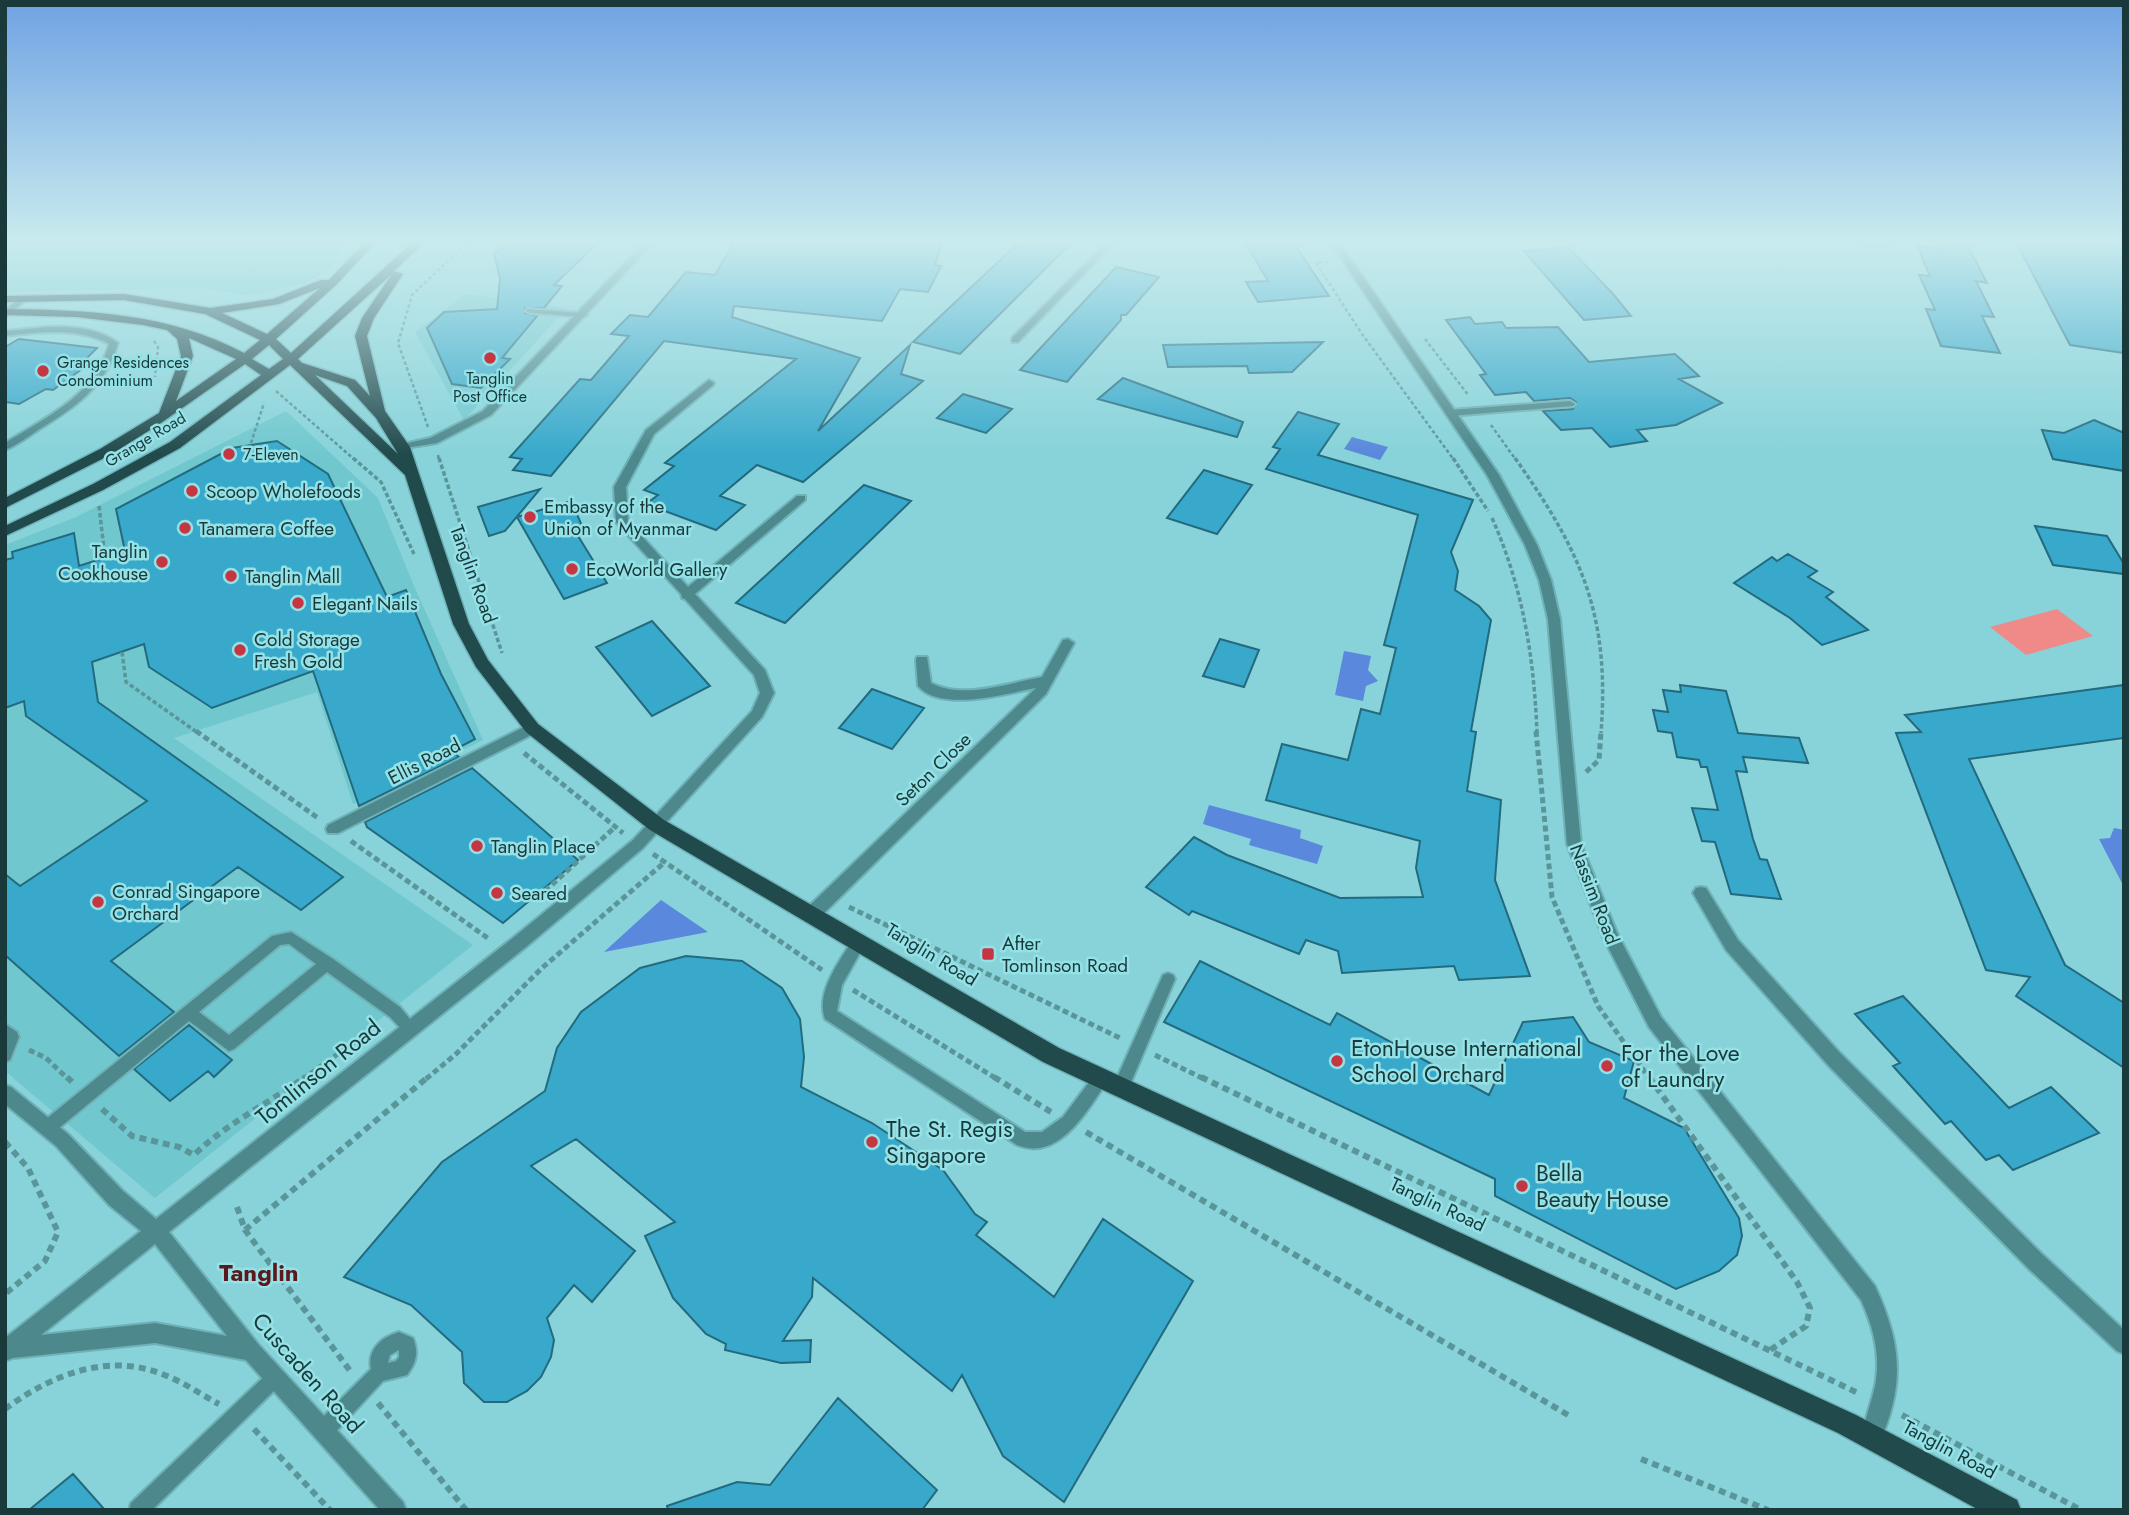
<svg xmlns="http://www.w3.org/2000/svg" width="2129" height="1515" viewBox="0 0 2129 1515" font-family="Jost,sans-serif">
  <rect width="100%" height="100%" fill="#87d3d9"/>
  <path fill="#70c8ce" d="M5,242H346L331,269L304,284L247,295L197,288L5,292Z
    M466,294L567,308L464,420L415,332Z
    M286,411L378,498L414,586L483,740L353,804L317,692L174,738L473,945L155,1198L5,1071V545L76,517Z"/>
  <path fill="#ef8a89" d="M2057,609L2093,636L2026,655L1990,627Z"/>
  <path fill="#5988dc" d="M1352,437L1388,447L1380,460L1344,449Z
    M1344,651L1371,656L1368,670L1378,681L1366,686L1363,701L1335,695Z
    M1209,805L1301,830L1300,838L1323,846L1317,864L1249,845L1251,839L1203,824Z
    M2114,828L2124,830V887L2099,839L2110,838Z
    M661,900L708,932L604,952Z"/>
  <path fill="#38a9ca" stroke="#246a7f" stroke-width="2" d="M512,242H599L554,285L562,286L544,308H525V313L537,316L502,358L510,359L481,388L452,384L427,328L444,312L497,309L500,279L494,253Z
    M734,242H942L935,265L941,266L928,292L900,289L882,321L734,306L732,317L860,358L818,431L910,345L901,374L923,381L803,482L757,465L720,496L745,505L716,530L646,504L658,495L644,490L674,466L665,463L796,359L664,341L551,476L513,470L522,459L510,457L580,379L591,380L629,336L611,334L630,315L648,317L686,272L715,275Z
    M1032,242H1072L960,354L913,342L1016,245L1027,248Z
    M1245,242H1293L1329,296L1258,302L1246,282L1268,281Z
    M1946,242H1966L1987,283L1976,281L1994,317L1982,316L2000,353L1941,346L1926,309L1935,310L1919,275L1930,276L1917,246L1945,249Z
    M2016,242H2124V353L2070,345Z
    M1568,247L1614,295L1631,316L1584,320L1524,251Z
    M1116,267L1159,277L1126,315H1121V320L1067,382L1020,370Z
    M1470,317L1475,324L1502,322L1506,328L1558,327L1589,362L1675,354L1699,376L1679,379L1722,403L1676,425L1637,430L1647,441L1610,447L1592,428L1561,430L1543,411L1573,409L1576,402L1570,398L1534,401L1526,392L1495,395L1480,375L1486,374L1446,320Z
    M19,339L97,348L82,363L89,364L53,390L46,389L19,404L5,402V347Z
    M1323,342L1292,372L1249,373L1247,366L1168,367L1163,345Z
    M1123,378L1243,422L1237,437L1098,399Z
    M963,394L993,403L1012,409L986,433L937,418Z
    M1298,412L1339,424L1318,455L1473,500L1451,552L1458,571L1455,590L1479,606L1491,620L1471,731L1476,732L1467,791L1501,800L1495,880L1530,976L1459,980L1454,966L1342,973L1338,951L1306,940L1299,954L1192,911L1189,915L1146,887L1194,837L1227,855L1340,898L1423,897L1416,868L1420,841L1266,800L1282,744L1348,760L1361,709L1380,714L1396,648L1384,645L1418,515L1266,469L1280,449L1273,447Z
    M2094,420L2124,433V471L2053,459L2042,430L2064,433Z
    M277,441L328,474L387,597L406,590L441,674L475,739L452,751L459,757L359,806L313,671L212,708L149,667L144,644L92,662L98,702L343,877L301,910L238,867L111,961L174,1012L119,1056L5,955V874L20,886L147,801L26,716L24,701L5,708V560L13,558L12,552L74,533L79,566L125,551L116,509L232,448Z
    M1204,470L1252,485L1217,534L1167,518Z
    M864,485L911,501L785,623L736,603Z
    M540,489L505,531L489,536L478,507Z
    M571,501L583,528L575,531L607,583L564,599L517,517Z
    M2035,526L2107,536L2124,564V574L2053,565Z
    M1788,554L1817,571L1808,577L1833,592L1826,597L1868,630L1822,645L1790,618L1734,583L1772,557L1777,561Z
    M652,621L710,686L652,716L596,647Z
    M1220,639L1259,650L1244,687L1203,676Z
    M1680,685L1726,691L1738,733L1799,738L1808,763L1743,757L1747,772L1736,771L1753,839L1760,859L1767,860L1781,899L1731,894L1715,842L1702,841L1692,808L1718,810L1707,767H1701L1699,760L1677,757L1672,733L1658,731L1653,710L1668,712L1663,690L1681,692Z
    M2124,685V738L1969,759L2065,965L2124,1003V1068L2016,996L2030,977L1986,970L1896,733L1921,732L1905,715Z
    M872,689L924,708L892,749L839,728Z
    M472,768L578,860L503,923L367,827L365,822Z
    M686,956L742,961L782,988L800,1019L804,1057L801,1087L872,1123L943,1170L975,1214L987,1222L976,1235L1054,1297L1103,1219L1193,1281L1064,1502L1003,1456L962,1375L952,1391L813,1278L812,1297L783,1341L811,1340L810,1362L781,1363L725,1350L726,1344L706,1334L673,1298L645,1236L675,1222L576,1139L531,1166L635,1251L592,1302L574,1285L547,1318L554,1340L551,1357L541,1377L527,1391L507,1402H484L464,1383L462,1352L411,1305L344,1277L442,1162L545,1091L557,1048L581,1012L640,968Z
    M1200,961L1330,1025L1337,1013L1489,1095L1523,1022L1573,1017L1589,1042L1634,1061L1624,1098L1684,1128L1739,1218L1742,1236L1737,1255L1719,1271L1676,1289L1495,1196V1179L1164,1022Z
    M1903,996L2009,1108L2051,1087L2099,1133L2013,1170L1999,1155L1986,1160L1951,1121L1945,1124L1893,1066L1900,1063L1855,1014Z
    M189,1025L232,1060L214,1077L208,1071L170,1101L134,1069Z
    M838,1398L937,1490L922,1510H668L667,1506L737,1482L770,1485Z
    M73,1474L105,1510H29Z"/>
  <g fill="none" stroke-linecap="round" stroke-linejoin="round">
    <g stroke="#6fb1b6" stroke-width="4">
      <path id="service" d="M1107,242H1115L1018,342H1012V338Z
        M1857,242H1892L1877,247Z
        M20,297L27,299L5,318V311Z
        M527,309L583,313L587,315L583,317L530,313L526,311Z
        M47,327C71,326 99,328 118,343C105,387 76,407 38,430C28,437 17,445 5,450V443C48,416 94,396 109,344C77,327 41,332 5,336V331Z
        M1570,401L1575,404L1573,406L1450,416L1445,413L1450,410Z
        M291,932L333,959L400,1007L418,1029L416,1034L411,1036L406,1034L390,1017L327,972L234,1049L229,1051L189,1021L53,1133L47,1136L41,1133L39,1128L41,1123L272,936ZM289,944L316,964L229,1035L199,1012L280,945Z
        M859,936L864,938L866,942L842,985L837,1011L1025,1132H1042L1063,1117L1096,1073L1101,1071L1106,1073L1109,1078L1106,1083C1087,1111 1059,1162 1017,1145L825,1019C815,992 841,959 854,938Z
        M1168,973L1173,975L1175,979L1129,1087L1126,1092L1121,1094L1116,1092L1113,1087L1163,975Z
        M5,1024L17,1032L19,1037L10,1060L5,1062Z
        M399,1332L413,1338C419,1353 416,1363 407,1375L383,1381L331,1437L324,1439L317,1437L315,1430L317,1423L371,1369C367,1349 382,1337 399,1332ZM399,1350V1357L396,1361L388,1363L390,1355Z
        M276,1368L282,1371L285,1377L282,1383L152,1510H129L131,1503L270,1371Z"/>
    </g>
    <g stroke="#6fb1b6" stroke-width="4">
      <path id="minor" d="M645,242H654L491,415L437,443L399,449V445L430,438L483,411Z
        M1330,242H1339L1499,475L1537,545L1551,580L1560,619L1581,844L1617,933L1661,1017L1875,1286C1902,1345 1905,1384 1879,1444L1872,1448L1865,1444C1859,1430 1874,1398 1876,1380C1880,1352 1873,1326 1861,1300L1649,1027L1604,939L1567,844L1548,619L1539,580L1525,545L1487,475Z
        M709,380L714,383L713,385L654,434L626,487L628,521L688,587L797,496H805V500L695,594L765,670L774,693L762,717L643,848L526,947L169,1232L258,1344L403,1502L406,1510H380L246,1360L155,1343L13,1358L5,1361V1338L141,1231L109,1205L56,1146L5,1104V1085L11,1087L68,1134L123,1191L156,1219L514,937L633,840L752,711L760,693L754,675L685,599L682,598L681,594L616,522L614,487L646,430ZM155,1244L227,1336L155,1323L41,1335Z
        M1068,639L1074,643L1046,694L818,919L812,921L806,919L804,914L806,909L1036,688C1007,693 941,713 918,686L916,660L917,657H927L931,683C964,700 1008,683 1042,677L1063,640Z
        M532,723L537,724L539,728L537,732L338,833H328L326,829L328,825Z
        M1701,887L1706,888L1738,940L1840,1053L2043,1255L2124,1330V1354L2117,1351L2029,1269L1828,1065L1726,950L1693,893L1696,888Z"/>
    </g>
    <g stroke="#6fb1b6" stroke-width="3">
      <path id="primary" d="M365,242H376L336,285L276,339L291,353L413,242H425L394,271L403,274L374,318L367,336L385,411L410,447L469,624L488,660L538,724L664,820L1059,1048L1856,1415L2017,1500L2021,1510H1979L1838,1433L1043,1062L650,830L526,732L476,667L453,624L405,475L290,365L180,448L103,490L5,536V526L93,484L170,442L261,375L245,364L158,425L110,455L5,508V498L100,449L159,413L181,356L177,339L167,330L143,325L77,317L5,315V309C88,310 169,313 244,353L260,340L205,314L124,300L5,302V296L124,294L210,308L273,299L321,280H329ZM392,274L362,318L355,336L370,396L355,380L302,363L298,359ZM320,288L267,334L222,313L279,304ZM189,338L236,359L176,401L193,356ZM269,345L283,359L269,369L252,359ZM315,375L347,386L376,418L398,454Z"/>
    </g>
    <path stroke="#5a9599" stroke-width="2.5" stroke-dasharray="3.5 2.5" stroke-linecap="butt" d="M1328,262L1316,263L1362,334L1454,460
      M1425,339L1469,396
      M154,341L158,347L155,377
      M276,391L355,460
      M1491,425L1516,460
      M428,427L398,343L412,295L468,242
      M251,443L264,403
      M438,455L439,460"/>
    <path stroke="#5a9599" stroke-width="3.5" stroke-dasharray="4.5 2.5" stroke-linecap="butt" d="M353,458L381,482L414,554
      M439,458L502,653
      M1453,458L1488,511
      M1515,458C1582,553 1610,615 1601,733
      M99,506L105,557
      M1492,518C1523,588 1534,657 1537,733
      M122,652L126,682L198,733"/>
    <path stroke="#5a9599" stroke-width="5" stroke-dasharray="6 3.5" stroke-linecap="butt" d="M196,731L318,818
      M1536,731L1552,897L1598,1006L1650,1079
      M524,753L623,833
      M1586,772L1599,760L1601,731
      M351,841L489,939
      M653,854L822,970
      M545,891L614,828
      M849,907L1122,1039
      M853,990L997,1079
      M29,1050L46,1058L68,1079
      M1155,1055L1204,1079
      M303,1079L357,1040
      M426,1079L456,1054L542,968L665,862"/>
    <path stroke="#5a9599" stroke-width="6" stroke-dasharray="7 5" stroke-linecap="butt" d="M67,1077L72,1082
      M994,1077L1051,1112
      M1201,1077L1860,1394
      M1649,1077L1797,1282L1810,1308L1806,1326L1770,1350
      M102,1109L132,1136L179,1147L194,1155C227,1123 268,1104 305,1077
      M1086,1132L1568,1415
      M5,1142L28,1168L58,1232L45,1261L5,1294
      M237,1207L245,1230L351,1372
      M245,1230L428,1077
      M378,1403L466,1510
      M5,1409C50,1376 106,1352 162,1374C182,1381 200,1394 219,1404
      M1902,1415L2081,1510
      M254,1429L330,1510
      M1641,1459L1768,1510"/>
    <use href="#service" fill="#4d888c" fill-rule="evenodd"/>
    <use href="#minor" fill="#4d888c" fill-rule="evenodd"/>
    <use href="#primary" fill="#214a4d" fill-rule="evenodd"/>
  </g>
  <linearGradient id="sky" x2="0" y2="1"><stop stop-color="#6fa2e3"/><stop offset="0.53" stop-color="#c9ebee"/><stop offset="1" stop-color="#c9ebee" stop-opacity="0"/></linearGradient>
  <rect width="2129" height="454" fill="url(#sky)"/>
  <g fill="#c63642" stroke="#94e1e6" stroke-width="2.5">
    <circle cx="490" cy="358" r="7"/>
    <circle cx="43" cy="371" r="7"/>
    <circle cx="229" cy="454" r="7"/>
    <circle cx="192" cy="491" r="7"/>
    <circle cx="530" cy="517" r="7"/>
    <circle cx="185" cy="528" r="7"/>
    <circle cx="162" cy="562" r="7"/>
    <circle cx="572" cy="569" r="7"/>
    <circle cx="231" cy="576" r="7"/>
    <circle cx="298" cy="603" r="7"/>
    <circle cx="240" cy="650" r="7"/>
    <circle cx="477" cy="846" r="7"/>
    <circle cx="497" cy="893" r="7"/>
    <circle cx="98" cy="902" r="7"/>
    <rect x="981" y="947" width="14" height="14" rx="3.5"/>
    <circle cx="1337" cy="1061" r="7"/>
    <circle cx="1607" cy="1066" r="7"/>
    <circle cx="872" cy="1142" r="7"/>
    <circle cx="1522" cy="1186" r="7"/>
  </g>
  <g text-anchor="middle" stroke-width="5" stroke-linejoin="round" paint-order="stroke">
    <g font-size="16" fill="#19393b" stroke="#94e1e6" text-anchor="start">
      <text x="57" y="368">Grange Residences<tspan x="57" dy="18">Condominium</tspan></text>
      <text x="490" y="384" text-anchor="middle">Tanglin<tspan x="490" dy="18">Post Office</tspan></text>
      <text x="243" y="460">7-Eleven</text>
    </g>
    <g font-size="16" fill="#19393b" stroke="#94e1e6">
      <text transform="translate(145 439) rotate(-31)" y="6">Grange Road</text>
    </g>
    <g font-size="19" fill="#19393b" stroke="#94e1e6" text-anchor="start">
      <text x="206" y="498">Scoop Wholefoods</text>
      <text x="544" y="513">Embassy of the<tspan x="544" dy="22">Union of Myanmar</tspan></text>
      <text x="199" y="535">Tanamera Coffee</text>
      <text x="148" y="558" text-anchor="end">Tanglin<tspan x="148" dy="22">Cookhouse</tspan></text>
      <text x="586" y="576">EcoWorld Gallery</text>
      <text x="245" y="583">Tanglin Mall</text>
      <text x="312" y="610">Elegant Nails</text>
      <text x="254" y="646">Cold Storage<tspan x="254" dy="22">Fresh Gold</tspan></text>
      <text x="491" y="853">Tanglin Place</text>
      <text x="112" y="898">Conrad Singapore<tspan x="112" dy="22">Orchard</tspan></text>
      <text x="511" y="900">Seared</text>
      <text x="1002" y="950">After<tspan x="1002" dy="22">Tomlinson Road</tspan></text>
    </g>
    <g font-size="19" fill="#19393b" stroke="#94e1e6">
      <text transform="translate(474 574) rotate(70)" y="7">Tanglin Road</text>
      <text transform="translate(424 761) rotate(-27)" y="7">Ellis Road</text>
      <text transform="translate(933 769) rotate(-44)" y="7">Seton Close</text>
      <text transform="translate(1595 894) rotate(69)" y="7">Nassim Road</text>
      <text transform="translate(932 954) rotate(31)" y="7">Tanglin Road</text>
      <text transform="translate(1438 1204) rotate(25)" y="7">Tanglin Road</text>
      <text transform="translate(1950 1449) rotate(28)" y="7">Tanglin Road</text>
    </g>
    <g font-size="23" fill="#19393b" stroke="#94e1e6" text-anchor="start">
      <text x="1351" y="1056">EtonHouse International<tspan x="1351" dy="26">School Orchard</tspan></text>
      <text x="1621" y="1061">For the Love<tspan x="1621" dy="26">of Laundry</tspan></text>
      <text x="886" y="1137">The St. Regis<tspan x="886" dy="26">Singapore</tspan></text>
      <text x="1536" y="1181">Bella<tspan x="1536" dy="26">Beauty House</tspan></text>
    </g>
    <g font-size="23" fill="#19393b" stroke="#94e1e6">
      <text transform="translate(318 1072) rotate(-39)" y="8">Tomlinson Road</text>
      <text transform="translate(308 1373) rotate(48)" y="8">Cuscaden Road</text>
    </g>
    <g font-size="24" font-weight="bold" fill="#5d181d" stroke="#94e1e6">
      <text x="259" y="1281">Tanglin</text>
    </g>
  </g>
  <rect width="2129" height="1515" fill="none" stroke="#19393b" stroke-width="14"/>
</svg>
